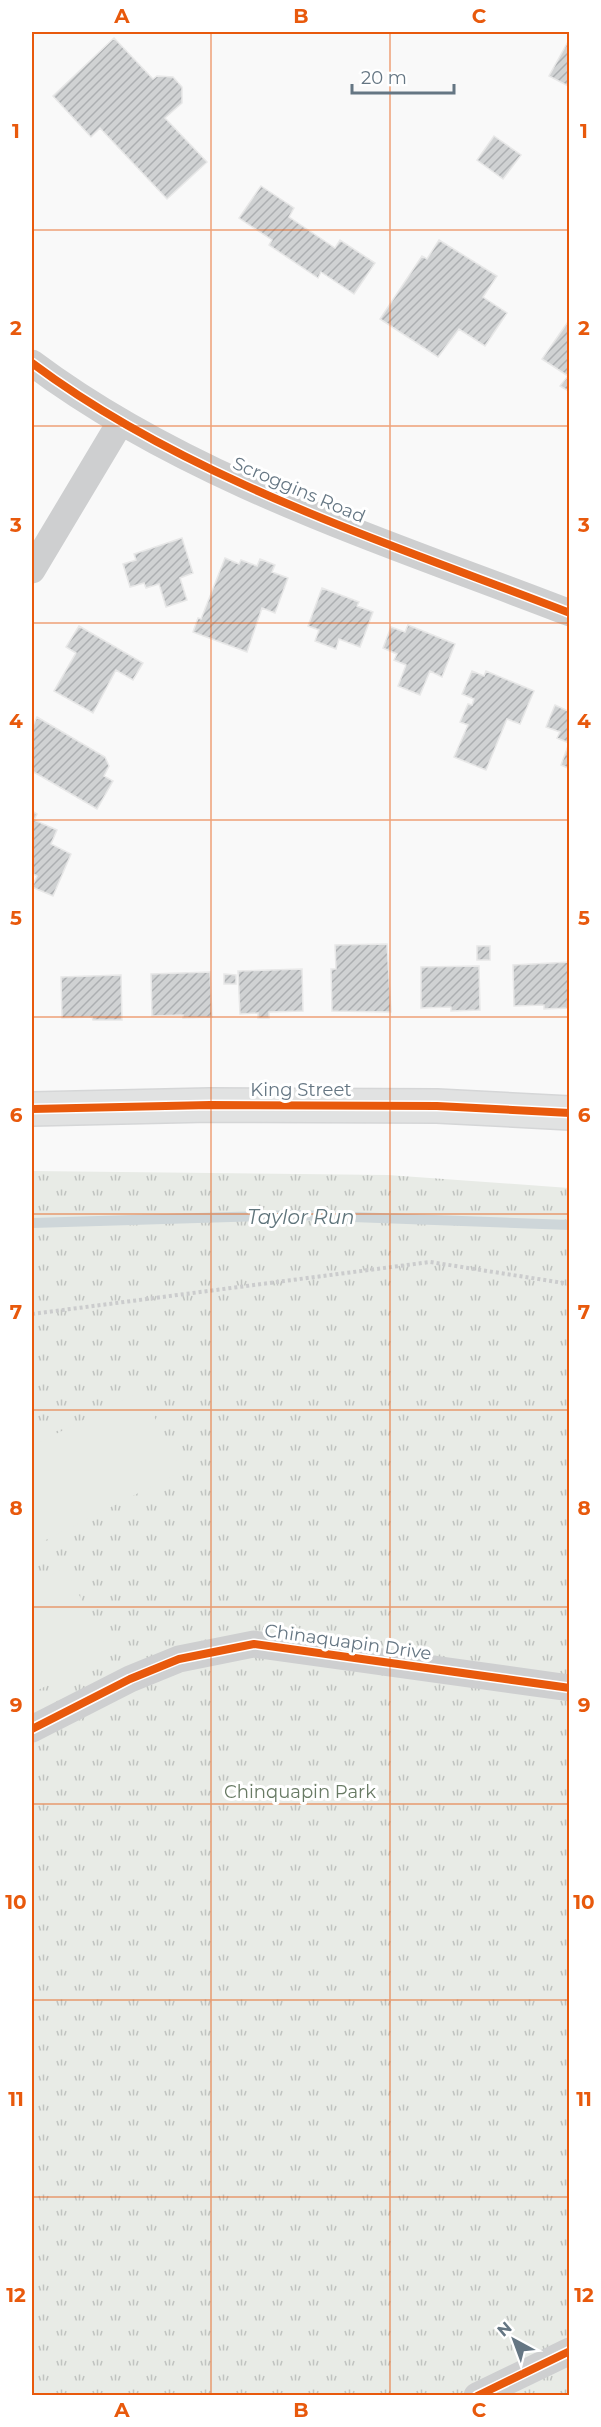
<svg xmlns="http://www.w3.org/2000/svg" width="601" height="2427" viewBox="0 0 601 2427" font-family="Montserrat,sans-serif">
  <defs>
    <pattern id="park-tufts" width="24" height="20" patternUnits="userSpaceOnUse" patternTransform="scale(1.5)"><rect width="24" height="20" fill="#e8ebe6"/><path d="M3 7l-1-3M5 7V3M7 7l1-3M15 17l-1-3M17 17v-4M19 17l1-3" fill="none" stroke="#c0c3c0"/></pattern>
    <pattern id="building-hatch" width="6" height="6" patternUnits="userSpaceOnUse" patternTransform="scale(1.5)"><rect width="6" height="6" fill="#d0d2d3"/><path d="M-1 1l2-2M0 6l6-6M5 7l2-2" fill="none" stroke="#acafb1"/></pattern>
  </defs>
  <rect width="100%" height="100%" fill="#f9f9f9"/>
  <path fill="url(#park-tufts)" d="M32,1171L388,1175L569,1188V2395L32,2396Z"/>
  <path fill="#e8ebe6" d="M141,1391L182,1471L32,1547V1446Z
    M65,1568L110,1654L32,1693V1584Z"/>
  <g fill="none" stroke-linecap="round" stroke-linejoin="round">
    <path stroke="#ced6d9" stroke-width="10" d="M32,1223L297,1215L570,1225"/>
  </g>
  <path fill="url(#building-hatch)" stroke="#e8e8e8" stroke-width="1.5" d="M114,38L153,79L157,76L173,77L182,87V103L165,118L207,162L167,199L100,128L91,137L53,96Z
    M570,38V87L549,76Z
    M494,136L521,155L503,179L477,160Z
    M261,186L294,208L289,217L335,248L340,240L375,263L354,294L321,272L318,278L269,245L272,240L239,218Z
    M439,240L497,276L483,297L507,313L485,346L459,329L438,357L380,319L422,256L427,259Z
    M570,319V392L560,386L568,376L542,359Z
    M182,538L193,573L180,578L187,600L166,607L159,584L146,588L144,583L130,587L123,564L136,560L134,554Z
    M225,558L239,564L241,560L257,566L260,559L275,565L272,572L288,578L275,613L262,608L247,652L193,632L198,618L201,619Z
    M322,588L359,602L357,606L373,612L360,647L339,639L336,649L315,641L319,630L308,626Z
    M408,625L455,644L442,677L430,671L420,695L398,686L406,665L394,660L397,654L383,648L391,627L405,632Z
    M79,626L143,663L133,680L116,670L93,713L54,691L76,653L66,647Z
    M472,671L484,676L486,671L534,691L520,724L507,719L486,770L454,757L468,725L460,722L468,704L472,705L474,699L462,694Z
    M555,705L568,711L570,707V769L561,765L569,743L557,738L560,732L546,727Z
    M37,717L105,757L109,766L104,776L113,781L97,809L32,771V728Z
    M32,811L37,814L34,820L57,830L51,844L71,854L53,896L32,887L37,876L32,873Z
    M387,944L391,1012L332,1011L331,969H336L335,945Z
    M477,946H490V960H477Z
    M570,962V1008L544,1009V1005L514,1006L513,965Z
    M479,966L480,1010L451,1011V1007L421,1008V967Z
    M302,969L303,1011L269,1012V1018H258V1013L240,1014L238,971Z
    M210,972L212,1017L183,1018V1015L152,1016L151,974Z
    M224,974L236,975V984H224Z
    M121,975L122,1020H93L92,1017L62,1018L61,977Z"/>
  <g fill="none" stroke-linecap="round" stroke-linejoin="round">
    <g stroke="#d5d6d7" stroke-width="36">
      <path id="primary" d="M32,1109L210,1105L437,1106L570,1113"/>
    </g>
    <path stroke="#cbcccd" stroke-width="4" stroke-dasharray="3 3" stroke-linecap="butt" d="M32,1314L430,1262L570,1284"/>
    <path stroke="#cecfd0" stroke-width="27" d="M32,363C188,480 389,543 570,613
      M32,570L120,423
      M32,1729L130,1679L179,1659L254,1644L570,1688
      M477,2396L570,2351"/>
    <use href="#primary" stroke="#e1e2e2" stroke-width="33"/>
    <g stroke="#fff" stroke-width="11">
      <path id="cycleway" d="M32,363C188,480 389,543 570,613
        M32,1109L210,1105L437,1106L570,1113
        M32,1729L130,1679L179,1659L254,1644L570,1688
        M477,2396L570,2351"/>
    </g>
    <use href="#cycleway" stroke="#e8590c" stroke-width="8"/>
  </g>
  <path fill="none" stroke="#e8590c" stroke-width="1.5" stroke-opacity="0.55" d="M211,32V2396M390,32V2396M32,230H570M32,426H570M32,623H570M32,820H570M32,1017H570M32,1214H570M32,1410H570M32,1607H570M32,1804H570M32,2000H570M32,2197H570"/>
  <g text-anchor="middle" stroke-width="6" stroke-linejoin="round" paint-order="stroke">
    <g font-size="18" fill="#657683" stroke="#fff">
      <text transform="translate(299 490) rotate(23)" y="6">Scroggins Road</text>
      <text x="301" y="1096">King Street</text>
      <text transform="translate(348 1642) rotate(8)" y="6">Chinaquapin Drive</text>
    </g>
    <g font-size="18" fill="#687a64" stroke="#fff">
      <text x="300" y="1798">Chinquapin Park</text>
    </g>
    <g font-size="20" font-style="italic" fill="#60757c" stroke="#fff">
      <text x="301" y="1224">Taylor Run</text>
    </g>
  </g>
  <rect width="601" height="2427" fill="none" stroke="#ffffff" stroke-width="66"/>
  <g transform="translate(514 2340) rotate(319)" stroke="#ffffff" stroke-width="4.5" paint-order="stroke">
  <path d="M0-4.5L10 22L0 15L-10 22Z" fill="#657683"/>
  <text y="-9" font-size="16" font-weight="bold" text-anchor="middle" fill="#657683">N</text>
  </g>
  <path d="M352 84v9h102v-9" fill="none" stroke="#657683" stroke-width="3"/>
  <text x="361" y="84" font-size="18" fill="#657683" stroke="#ffffff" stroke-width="4.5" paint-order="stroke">20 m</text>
  <rect x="33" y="33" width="535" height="2361" fill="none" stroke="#e8590c" stroke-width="2"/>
  <g font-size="20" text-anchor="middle" font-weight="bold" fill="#e8590c">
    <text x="122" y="23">A</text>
    <text x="301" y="23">B</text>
    <text x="479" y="23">C</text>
    <text x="16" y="138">1</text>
    <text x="584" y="138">1</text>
    <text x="16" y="335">2</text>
    <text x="584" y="335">2</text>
    <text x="16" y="532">3</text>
    <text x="584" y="532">3</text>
    <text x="16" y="728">4</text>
    <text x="584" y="728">4</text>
    <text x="16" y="925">5</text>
    <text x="584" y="925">5</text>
    <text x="16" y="1122">6</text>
    <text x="584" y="1122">6</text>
    <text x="16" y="1319">7</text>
    <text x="584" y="1319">7</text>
    <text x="16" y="1515">8</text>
    <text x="584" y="1515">8</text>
    <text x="16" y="1712">9</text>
    <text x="584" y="1712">9</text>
    <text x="16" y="1909">10</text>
    <text x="584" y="1909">10</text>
    <text x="16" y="2106">11</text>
    <text x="584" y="2106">11</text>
    <text x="16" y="2302">12</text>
    <text x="584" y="2302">12</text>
    <text x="122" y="2417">A</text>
    <text x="301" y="2417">B</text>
    <text x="479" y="2417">C</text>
  </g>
</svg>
